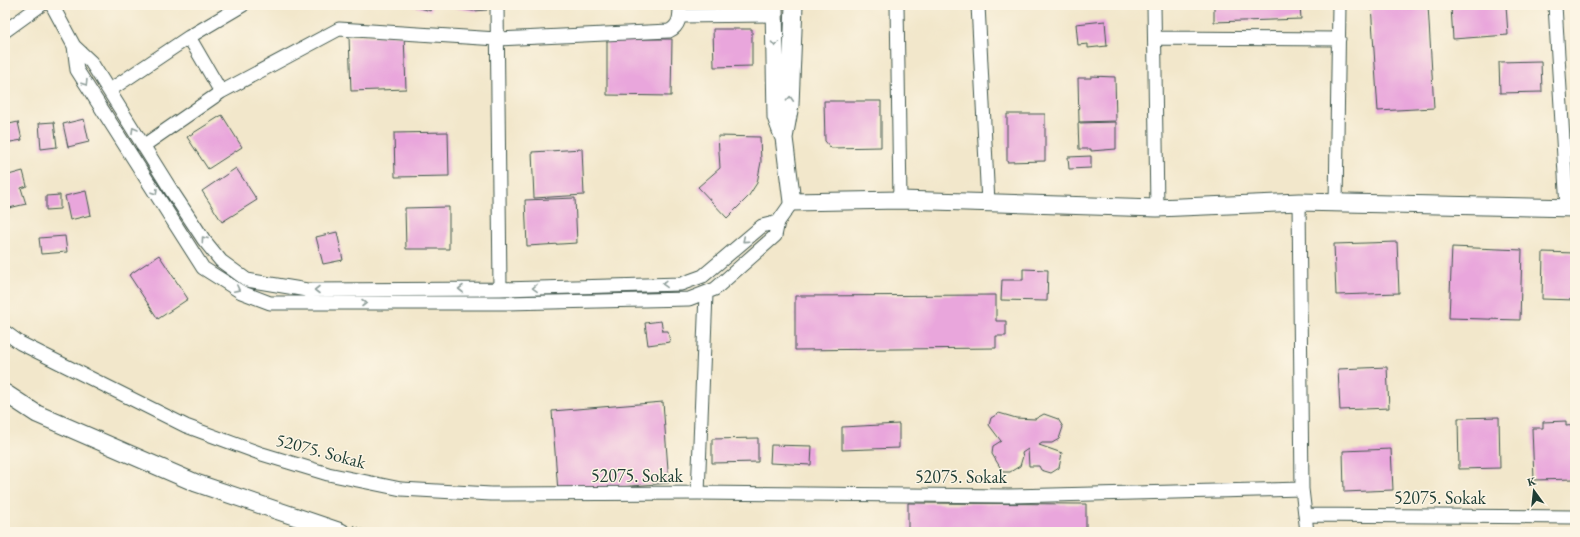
<svg xmlns="http://www.w3.org/2000/svg" width="1580" height="537" viewBox="0 0 1580 537" font-family="'EB Garamond',serif">
  <rect width="100%" height="100%" fill="#fcf5e5"/>
  <filter id="ink" filterUnits="userSpaceOnUse"><feTurbulence type="fractalNoise" baseFrequency=".025" numOctaves="2"/><feDisplacementMap in="SourceGraphic" scale="8" xChannelSelector="R" yChannelSelector="G"/><feConvolveMatrix kernelMatrix="1 2 1 2 8 2 1 2 1" color-interpolation-filters="sRGB"/></filter>
  <filter id="wash" filterUnits="userSpaceOnUse"><feTurbulence type="fractalNoise" baseFrequency=".012" numOctaves="4" result="noise"/><feDisplacementMap in="SourceGraphic" scale="16" xChannelSelector="R" yChannelSelector="G"/><feGaussianBlur stdDeviation="0.9" result="paint"/><feColorMatrix in="noise" values="0 0 0 0 0 0 0 0 0 0 0 0 0 0 0 0 0 1.4 0 .05"/><feComposite in="paint" operator="in"/></filter>
  <g filter="url(#wash)">
    <rect width="100%" height="100%" fill="#f2e7cb"/>
    <g id="blocks">
      <path fill="#e9a6dc" d="M409,5H432L431,11Z
        M438,5H487V10L473,11Z
        M1214,5H1300L1301,19L1214,22Z
        M1371,5H1428L1434,108L1378,111Z
        M1482,5H1506L1508,35L1453,39L1451,7Z
        M1105,21L1107,46L1088,48V44L1078,45L1076,24Z
        M713,29H752V66L714,67Z
        M404,35L406,89L351,91L349,37Z
        M607,39H672L671,96L607,95Z
        M1541,61L1542,92L1500,93L1499,62Z
        M1091,76L1115,77L1116,121L1079,122L1078,78H1091Z
        M824,101H881V147L831,148L825,141Z
        M1007,114H1045V161L1007,162Z
        M222,115L242,147L208,169L187,137Z
        M84,119L89,142L68,147L63,124Z
        M18,122L22,140L5,143V125Z
        M54,122L57,147L41,149L39,123Z
        M1116,122V149L1091,151V149H1079L1078,123Z
        M448,132L449,176L395,177L394,133Z
        M718,136L760,137L761,162L757,183L748,197L727,218L698,187L720,168Z
        M582,149L584,195L534,198L532,152Z
        M1091,156V168L1069,169L1068,157Z
        M236,168L257,200L222,222L202,191Z
        M23,171L27,186L21,188L26,204L5,209V176Z
        M86,191L91,215L70,220L65,196Z
        M60,195V209L46,210V196Z
        M575,198L577,243L527,246L525,200Z
        M449,207V249H406L405,208Z
        M337,232L343,260L323,264L316,237Z
        M65,236L67,252L41,254L39,238Z
        M1397,242L1399,293L1336,295L1334,244Z
        M1452,247L1522,250L1520,320L1449,318Z
        M1543,252L1575,253V300L1542,299Z
        M159,255L188,299L158,319L129,275Z
        M1023,269L1048,270L1047,301L1001,300L1002,280H1023Z
        M996,295V321H1006V336H996V348L795,350V296Z
        M661,321L663,331H668L670,342L648,345L645,323Z
        M1387,367L1389,408L1340,410L1338,369Z
        M663,402L669,483L558,492L552,411Z
        M999,413L1016,418L1035,419L1044,414L1058,419L1063,427L1059,439L1052,443H1042L1039,445L1062,453L1059,468L1051,473L1041,470L1039,466H1029L1028,449L1022,453L1023,456L1020,466L1010,472H1003L992,454L993,446L1001,441L989,425L991,418Z
        M1499,417L1500,468L1459,469L1458,418Z
        M1566,421V426L1575,425V479L1534,480L1532,428H1543V422Z
        M899,424V448L842,450V427Z
        M758,438V462L712,463V439Z
        M771,445L812,446L811,465L770,463Z
        M1391,449L1393,490L1344,492L1343,451Z
        M908,503L1086,504V532H908Z"/>
    </g>
  </g>
  <g filter="url(#ink)">
    <use href="#blocks" fill-opacity="0" stroke="#3f564b" stroke-width="1"/>
    <g fill="none" stroke-linecap="round" stroke-linejoin="round">
      <g stroke="#3f564b" stroke-width="15">
        <path id="minor" d="M52,5L74,46L91,62L173,193L204,240L221,261L247,280L307,290L500,289L681,284L703,276L762,226L778,222
          M497,5L500,289
          M897,5L900,200
          M978,5L988,203
          M1154,5L1157,208
          M1555,5L1567,208
          M680,16L774,15
          M5,31L41,5
          M189,37L221,92
          M1155,38L1339,39
          M74,46L77,70L203,268L241,292L270,303H506L689,299L715,289L775,236L778,222L792,202
          M110,90L189,37L243,5
          M143,146L221,92L339,29L497,39L669,31C680,26 680,16 680,5
          M1299,202L1302,489L1307,532
          M1336,203L1339,5
          M5,332L20,343L186,426L262,454L328,474L401,489L491,494L698,493L1008,496L1302,489
          M698,493L706,294
          M1306,515L1575,517"/>
      </g>
      <g stroke="#3f564b" stroke-width="19">
        <path id="tertiary" d="M774,5L776,117L783,136
          M794,5L790,105L784,138L792,202L900,200L1157,208L1299,202L1575,208
          M5,393L37,414L196,483L341,532"/>
      </g>
      <path stroke="#3f564b" stroke-width="2.5" stroke-dasharray="1 3" stroke-linecap="butt" d="M354,526L366,532"/>
      <use href="#minor" stroke="#fff" stroke-width="13"/>
      <use href="#tertiary" stroke="#fff" stroke-width="17"/>
    </g>
    <defs><path id="oneway-chevron" d="M-2-3.5L2.5 0L-2 3.5" fill="none" stroke-width="1.6" stroke-linecap="round" stroke-linejoin="round"/></defs>
    <g stroke="#8f9e9a">
      <use href="#oneway-chevron" transform="translate(775 44) rotate(89)"/>
      <use href="#oneway-chevron" transform="translate(85 83) rotate(58)"/>
      <use href="#oneway-chevron" transform="translate(790 99) rotate(-87)"/>
      <use href="#oneway-chevron" transform="translate(134 130) rotate(-120)"/>
      <use href="#oneway-chevron" transform="translate(155 192) rotate(58)"/>
      <use href="#oneway-chevron" transform="translate(204 239) rotate(-126)"/>
      <use href="#oneway-chevron" transform="translate(745 240) rotate(140)"/>
      <use href="#oneway-chevron" transform="translate(665 284) rotate(178)"/>
      <use href="#oneway-chevron" transform="translate(535 288) rotate(178)"/>
      <use href="#oneway-chevron" transform="translate(237 289) rotate(27)"/>
      <use href="#oneway-chevron" transform="translate(461 289) rotate(180)"/>
      <use href="#oneway-chevron" transform="translate(317 290) rotate(180)"/>
      <use href="#oneway-chevron" transform="translate(364 303)"/>
    </g>
  </g>
  <g text-anchor="middle" stroke-width="3" stroke-linejoin="round" paint-order="stroke">
    <g font-size="18" fill="#1f3d34" stroke="#fcf5e5">
      <text transform="translate(321 451) rotate(15)" y="6">52075. Sokak</text>
      <text x="637" y="482">52075. Sokak</text>
      <text x="961" y="483">52075. Sokak</text>
      <text x="1440" y="504">52075. Sokak</text>
    </g>
  </g>
  <rect width="1580" height="537" fill="none" stroke="#fcf5e5" stroke-width="20"/>
  <g transform="translate(1534 491) rotate(345)" stroke="#fcf5e5" stroke-width="3" paint-order="stroke">
  <path d="M0-3L7 15L0 10L-7 15Z" fill="#1f3d34"/>
  <text y="-6" font-size="11" font-weight="bold" text-anchor="middle" fill="#1f3d34">K</text>
  </g>
</svg>
